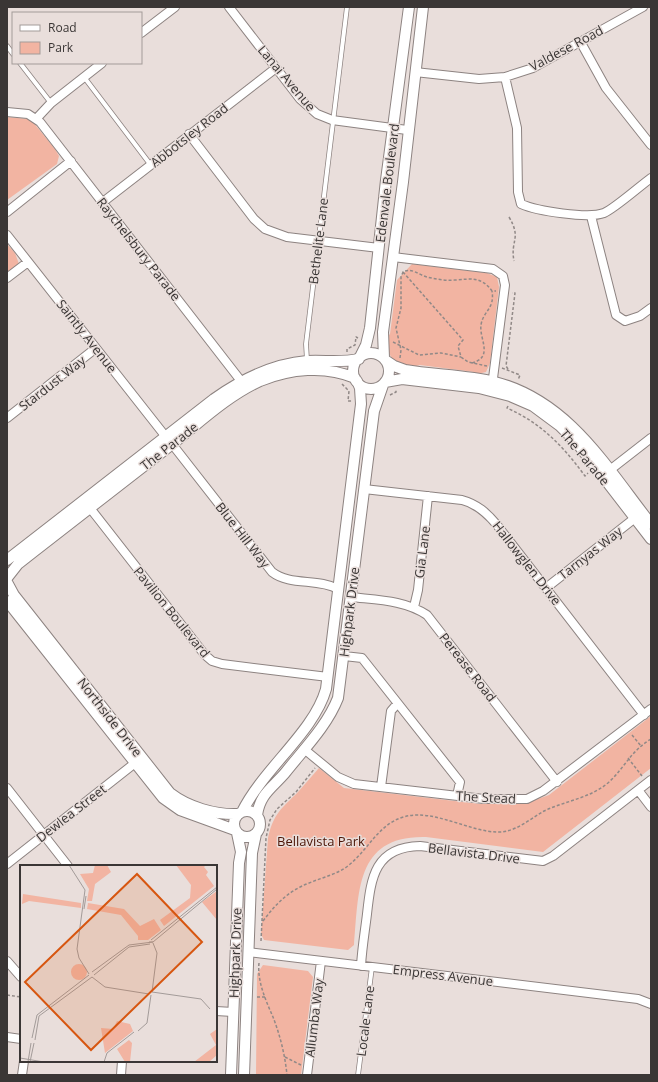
<svg xmlns="http://www.w3.org/2000/svg" width="658" height="1082" viewBox="0 0 658 1082" font-family="'Open Sans',sans-serif">
  <rect width="100%" height="100%" fill="#e9dedb"/>
  <path fill="#f2b4a2" d="M7,117L28,119L33,122L55,149L59,156L57,164L7,200Z
    M7,244L15,253L19,264L7,277Z
    M412,264L487,273L497,277L499,287L490,363L486,372L477,374L474,372L420,365C411,369 393,364 389,353C387,349 387,342 387,337L390,334L397,280Z
    M651,716V768L543,852L426,837C355,835 359,892 354,945L348,950L264,940L261,934L268,838C273,814 282,808 298,792C305,784 312,776 319,768L344,788L480,804H524L549,795Z
    M263,965L308,971L313,977L301,1075H256L257,974Z"/>
  <g fill="none" stroke-linecap="round" stroke-linejoin="round">
    <g stroke="#8d8381" stroke-width="5.5">
      <path id="service" d="M7,46L13,54
        M20,63L51,103
        M84,77L150,164
        M307,360L306,344L347,7
        M358,1075L372,967"/>
    </g>
    <g stroke="#8d8381" stroke-width="10">
      <path id="minor" d="M229,7L300,99L317,114L332,120L407,130
        M141,33L175,7
        M580,41L606,88L651,145
        M415,72L479,79L505,77L533,68L643,7
        M505,77L517,128L518,192L521,204C537,211 588,219 604,213C614,209 640,186 651,178
        M7,112L28,114L40,122L241,381
        M37,118L51,103L102,63
        M189,134L254,219L265,229L287,237L379,248
        M103,202L276,68
        M7,212L71,161
        M591,216L616,315L625,321L640,316L651,308
        M7,235L166,437
        M393,257L493,269L503,276L505,285L492,386
        M7,278L28,262
        M7,418L96,348
        M172,444L272,572C290,586 318,578 338,589
        M606,473L651,438
        M364,489L462,500C477,504 487,513 497,525L644,715
        M90,508L205,655L212,661L222,664L328,677
        M546,588L635,518
        M351,597C377,600 405,600 427,615L557,782
        M414,607L418,590L428,496
        M344,656L362,658L460,782L457,796
        M304,749L338,777L354,784L484,799H527L543,791L651,709
        M381,787L391,711L397,704
        M7,788L68,866
        M638,790L651,807
        M7,864L135,763
        M248,952L638,999L651,1004
        M7,961L21,977
        M361,966C362,948 365,931 367,914C371,877 375,847 420,846L543,861L553,856L651,780
        M216,1011L233,1012
        M7,1037L21,1039
        M22,1075L24,1061
        M121,1075L122,1061
        M307,1075L321,961"/>
    </g>
    <g stroke="#8d8381" stroke-width="12">
      <path id="tertiary" d="M353 371a18 18 0 1 1 36 0a18 18 0 1 1-36 0Z
        M360,357L366,345L370,328L386,180L409,7
        M384,358L383,332L403,182L423,7
        M385,360L394,366L405,370C434,375 466,375 495,382C569,401 607,468 651,524
        M385,382L402,379L479,388L510,396L533,406L560,426L577,443L651,539
        M7,560L214,399C242,379 272,364 307,361C325,360 341,363 359,359
        M7,578L18,564L32,553C78,517 125,481 171,445C199,423 227,396 260,381C290,369 325,365 355,378
        M7,582L14,595L170,793C188,807 215,815 238,814
        M7,601L163,798L180,810L235,830
        M234 824a13 13 0 1 1 26 0a13 13 0 1 1-26 0Z
        M242,812C263,769 314,732 326,689L361,404L360,388L357,381
        M257,815C260,794 272,788 285,773C304,749 327,726 338,698L374,411L383,385
        M231,1075L239,863L241,852L237,833
        M244,1075L252,853L256,834"/>
    </g>
    <path stroke="#918987" stroke-width="1.5" stroke-dasharray="3 2" stroke-linecap="butt" d="M509,217C522,239 510,240 514,261
      M403,272L463,340L458,346L461,357L468,362L487,366
      M393,342L419,355L441,353L461,357
      M347,352V349L355,345L356,337L358,338
      M400,358L401,350L396,328L401,308V277L403,272C411,267 419,275 427,277C436,279 445,281 455,280C471,279 481,276 492,291H496
      M472,363C494,357 479,339 481,325C483,311 495,309 492,291
      M502,368L520,375L518,380
      M508,369L506,366L515,293H512
      M342,384L349,391L348,401H352
      M390,395L396,392V389
      M508,406L507,408C541,423 563,446 585,476L588,473
      M632,735L641,746
      M628,758L642,776
      M263,921C276,904 288,891 309,883C321,878 334,875 345,868C371,850 380,815 418,815C447,815 483,837 507,831C520,828 532,818 544,811C565,801 591,798 609,782C625,767 631,751 651,739
      M261,941L266,838L270,820L277,809L296,792L315,768
      M259,963C257,981 266,1001 273,1017C280,1035 285,1055 287,1075
      M7,995L21,997
      M257,997H265
      M285,1057L301,1065"/>
    <use href="#service" stroke="#fff" stroke-width="4"/>
    <use href="#minor" stroke="#fff" stroke-width="8"/>
    <use href="#tertiary" stroke="#fff" stroke-width="10"/>
  </g>
  <g text-anchor="middle" stroke-width="3" stroke-linejoin="round" paint-order="stroke">
    <g font-size="13" fill="#3a3635" stroke="#e9dedb">
      <text transform="translate(566 48) rotate(-28)" y="5">Valdese Road</text>
      <text transform="translate(287 78) rotate(50)" y="5">Lanai Avenue</text>
      <text transform="translate(189 135) rotate(-38)" y="5">Abbotsley Road</text>
      <text transform="translate(387 183) rotate(-83)" y="5">Edenvale Boulevard</text>
      <text transform="translate(318 241) rotate(-83)" y="5">Bethelite Lane</text>
      <text transform="translate(139 249) rotate(52)" y="5">Raychelsbury Parade</text>
      <text transform="translate(87 336) rotate(52)" y="5">Saintly Avenue</text>
      <text transform="translate(52 383) rotate(-38)" y="5">Stardust Way</text>
      <text transform="translate(169 446) rotate(-38)" y="5">The Parade</text>
      <text transform="translate(585 457) rotate(50)" y="5">The Parade</text>
      <text transform="translate(243 535) rotate(52)" y="5">Blue Hill Way</text>
      <text transform="translate(422 552) rotate(-83)" y="5">Gia Lane</text>
      <text transform="translate(590 553) rotate(-38)" y="5">Tarnyas Way</text>
      <text transform="translate(527 563) rotate(52)" y="5">Hallowglen Drive</text>
      <text transform="translate(172 612) rotate(51)" y="5">Pavilion Boulevard</text>
      <text transform="translate(349 612) rotate(-83)" y="5">Highpark Drive</text>
      <text transform="translate(468 667) rotate(52)" y="5">Perease Road</text>
      <text transform="translate(110 717) rotate(52)" y="5">Northside Drive</text>
      <text transform="translate(486 797) rotate(3)" y="5">The Stead</text>
      <text transform="translate(71 813) rotate(-38)" y="5">Dewlea Street</text>
      <text transform="translate(474 853) rotate(7)" y="5">Bellavista Drive</text>
      <text transform="translate(235 953) rotate(-88)" y="5">Highpark Drive</text>
      <text transform="translate(443 975) rotate(7)" y="5">Empress Avenue</text>
      <text transform="translate(314 1018) rotate(-83)" y="5">Allumba Way</text>
      <text transform="translate(365 1021) rotate(-83)" y="5">Locale Lane</text>
    </g>
    <g font-size="13" fill="#4c1506" stroke="#e9dedb">
      <text x="321" y="846">Bellavista Park</text>
    </g>
  </g>
  <g transform="translate(20 865)">
    <rect width="197" height="197" fill="#e9dedb"/>
    <path d="M75,0H87L91,7L75,19L72,36H67L69,24L60,9L73,8ZM156,0H186L184,2L188,7L186,10L194,21L144,61L140,55L170,33L171,20ZM197,26V55L182,37ZM3,29L61,38V43L9,36L2,39ZM68,38L104,44L120,61L134,54L141,65L128,75H118V71L101,50L67,44ZM51 107a8 8 0 1 1 16 0a8 8 0 1 1-16 0ZM97,156L110,159L113,166L85,188L81,163L93,164ZM197,164V190L189,197H174L196,180L190,169ZM109,175L112,178L110,197H105L97,184Z" fill="#f2b4a2"/>
    <path fill="none" stroke="#a39b99" stroke-width="1" d="M49,0L65,25L57,84L59,93L69,109M64,44L66,31M131,75L197,22M133,77L197,24M72,107L109,80L133,77H129M74,110L109,82L130,79M72,112L85,122L129,129M132,127L181,134L190,144M132,127L137,88L133,78M118,166L127,158L131,130M12,173L17,150L69,110M15,175L19,151L72,112M0,193L24,197M8,197L11,178M10,197L14,178M84,197L87,188L114,167"/>
    <path fill="#d75610" fill-opacity="0.15" stroke="#d75610" stroke-width="2" d="M117,9L182,77L71,185L5,117Z"/>
    <rect width="197" height="197" fill="none" stroke="#3a3635" stroke-width="2"/>
  </g>
  <rect width="658" height="1082" fill="none" stroke="#3a3635" stroke-width="16"/>
  <rect x="12" y="12" width="130" height="52" fill="#e9dedb" stroke="#a39b99"/>
  <rect x="20" y="25" width="20" height="6" fill="#ffffff" stroke="#a39b99"/>
  <text x="48" y="32" font-size="12" fill="#3a3635">Road</text>
  <rect x="20" y="42" width="20" height="12" fill="#f2b4a2" stroke="#a39b99"/>
  <text x="48" y="52" font-size="12" fill="#3a3635">Park</text>
</svg>
